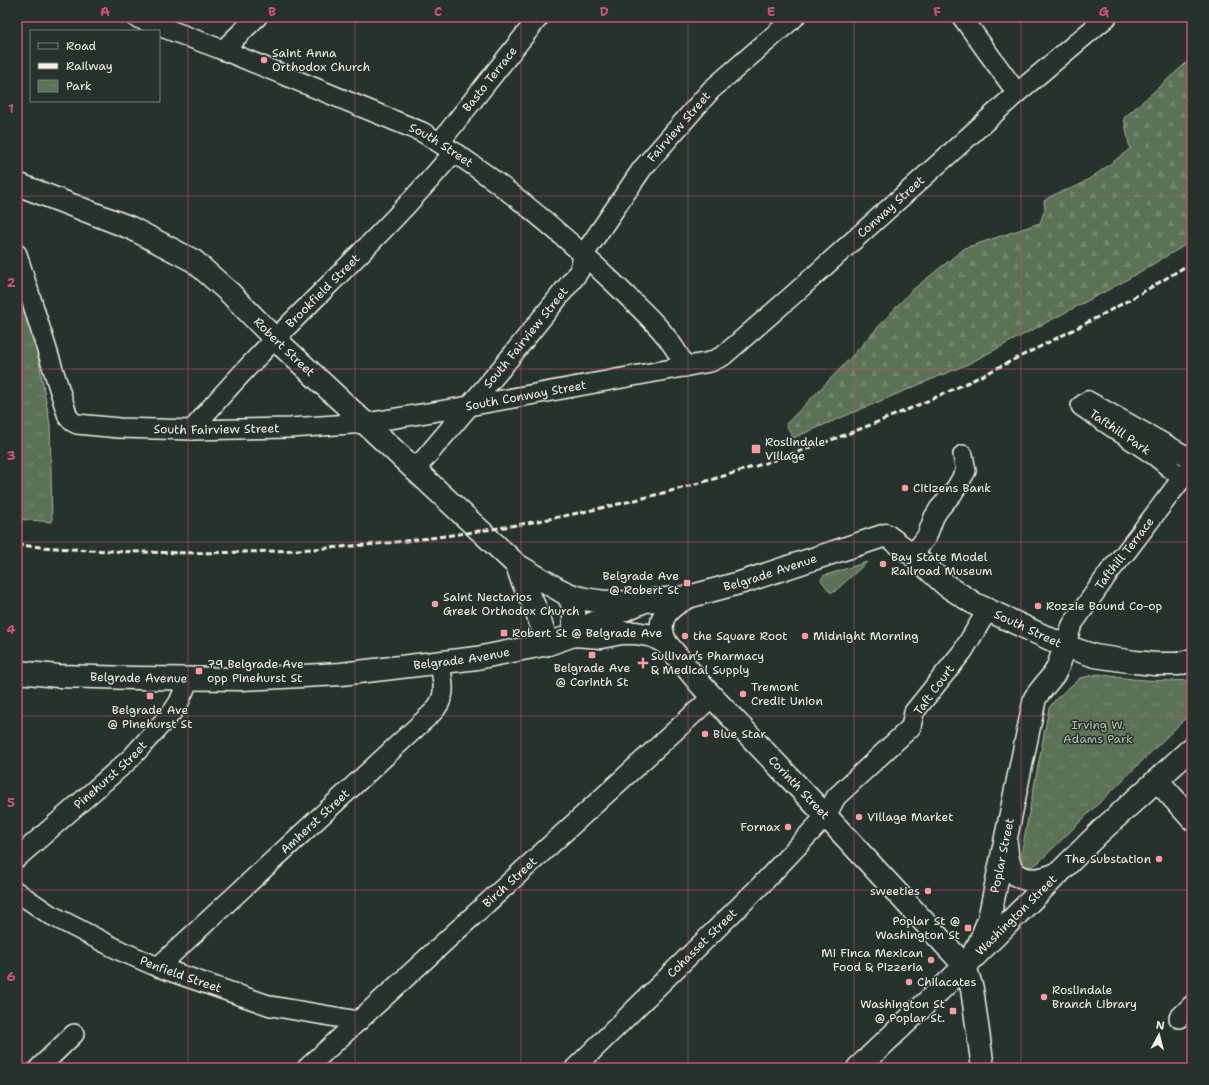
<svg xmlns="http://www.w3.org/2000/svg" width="1209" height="1085" viewBox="0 0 1209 1085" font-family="'Shantell Sans',sans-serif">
  <defs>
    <pattern id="forest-firs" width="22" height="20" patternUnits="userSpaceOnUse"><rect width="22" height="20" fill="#5b7256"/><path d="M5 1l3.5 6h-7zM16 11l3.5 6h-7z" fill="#73876e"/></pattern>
    <pattern id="park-tufts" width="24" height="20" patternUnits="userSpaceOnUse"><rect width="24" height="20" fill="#5b7256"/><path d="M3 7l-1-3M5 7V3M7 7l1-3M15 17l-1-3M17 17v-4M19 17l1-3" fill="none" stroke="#73876e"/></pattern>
  </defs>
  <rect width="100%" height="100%" fill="#26332d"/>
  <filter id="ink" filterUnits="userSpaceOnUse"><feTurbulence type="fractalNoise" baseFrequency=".025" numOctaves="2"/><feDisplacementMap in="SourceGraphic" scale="8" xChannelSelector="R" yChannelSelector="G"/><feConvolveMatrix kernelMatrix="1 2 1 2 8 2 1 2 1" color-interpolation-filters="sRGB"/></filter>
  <g filter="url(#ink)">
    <path fill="url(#forest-firs)" stroke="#a8b29f" d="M1192,58V241L1121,283L968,364L793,438L786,424L842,367L910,292L965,248L1040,223L1045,209L1044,201C1054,192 1069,191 1081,184C1098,174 1114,161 1130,149L1124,118Z"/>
    <path fill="url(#park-tufts)" stroke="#a8b29f" d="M17,259L33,328L50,424L52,522L17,519Z
      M867,562L834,592H830L821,580L823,576Z
      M1099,674C1130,680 1160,682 1192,680V712L1039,862C1033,867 1027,869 1022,863L1021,855L1049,708L1056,699L1080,678Z"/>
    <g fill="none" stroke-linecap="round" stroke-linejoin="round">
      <g stroke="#f4f1e8" stroke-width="22">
        <g id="street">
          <path id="s1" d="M135,17L223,50L422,132C494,175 559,230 619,288C644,313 670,334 685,367"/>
          <path d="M223,50L257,17"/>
          <path d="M1017,93L1107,17"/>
          <path id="s2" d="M440,142L539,17"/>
          <path id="s3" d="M17,254L68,417L73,422L77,424L119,428L192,430L290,428L366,423L469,406L710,362L723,356L794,294L1017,93L962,17"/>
          <path id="s4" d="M192,430C257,351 334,283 404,208C421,190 438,171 454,152"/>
          <path id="s5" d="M414,471L500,370L574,278L579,271L584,254L642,169L711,90L795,17"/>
          <path d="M1182,478L1154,455L1081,406L1088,401L1192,459"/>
          <path d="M913,555L927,536L934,517L939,509L953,493L966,471L963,455"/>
          <path id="s6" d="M1065,646L1072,625L1110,571L1126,552L1190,468"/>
          <path id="s7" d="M17,858L131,758L173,711L179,702L189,679"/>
          <path id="s8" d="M17,892L49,914L121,951L158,967L271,1006L359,1021"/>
          <path id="s9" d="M158,967L432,713C448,697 443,684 440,663"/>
          <path d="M1179,1018L1192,1005"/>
          <path d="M39,1068L74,1034"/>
          <path id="s10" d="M307,1068L712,697"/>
          <path id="s11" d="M575,1068L761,885L826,816L836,797L911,727L914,712L963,651L987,611"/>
        </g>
      </g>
      <g stroke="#f4f1e8" stroke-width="25">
        <g id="secondary">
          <path id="s12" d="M17,184L131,228L194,261L230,293L275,339L517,565L568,595L574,608V635"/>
          <path d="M517,565L522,580L536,610L548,644"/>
          <path d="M965,966L972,989L983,1068"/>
        </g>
      </g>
      <g stroke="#f4f1e8" stroke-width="25">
        <g id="primary">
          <path d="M562,591C583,602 610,603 634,602"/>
          <path id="s13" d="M574,635L601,637L622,633H636L653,636L666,643L702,686L826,816L965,966"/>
          <path d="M666,643C654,619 668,607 688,597"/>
          <path id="s14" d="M17,672L58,676L134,678L243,679L341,674L477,658L548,644L574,635L591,624L645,601L688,597L743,582L886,535L913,555L947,586L975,604L1065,646L1095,656L1135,662L1155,664H1179L1192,660"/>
          <path d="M1157,780L1192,819"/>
          <path d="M1006,844C1007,852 1007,861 1011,868C1021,886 1045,879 1059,873"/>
          <path id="s15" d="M975,950L979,944L989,919L1035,698C1041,689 1048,682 1054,674C1059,666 1062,656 1065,646"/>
          <path id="s16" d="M858,1068L965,966L1101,831L1192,748"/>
        </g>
      </g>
      <use href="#street" stroke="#26332d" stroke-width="19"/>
      <use href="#secondary" stroke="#26332d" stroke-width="22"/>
      <use href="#primary" stroke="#26332d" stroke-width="22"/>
      <path stroke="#f4f1e8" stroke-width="3" stroke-dasharray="6 3" stroke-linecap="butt" d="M17,545C109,553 203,555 295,550C508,539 723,490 918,405C951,391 982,376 1013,360C1074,330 1135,299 1192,262"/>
    </g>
  </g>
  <path fill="none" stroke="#ce4e7e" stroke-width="1" stroke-opacity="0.55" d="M188,17V1068M355,17V1068M521,17V1068M688,17V1068M854,17V1068M1021,17V1068M17,196H1192M17,369H1192M17,542H1192M17,716H1192M17,890H1192"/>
  <g fill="#ff9aa2" stroke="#26332d" stroke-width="1.5">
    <circle cx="264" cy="60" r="4"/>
    <rect x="751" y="444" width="10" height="10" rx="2"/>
    <circle cx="905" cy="488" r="4"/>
    <circle cx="883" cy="564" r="4"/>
    <rect x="683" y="579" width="8" height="8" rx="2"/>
    <circle cx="435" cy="604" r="4"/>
    <circle cx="1038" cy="606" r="4"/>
    <rect x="500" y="629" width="8" height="8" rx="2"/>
    <circle cx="685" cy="636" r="4"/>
    <circle cx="805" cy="636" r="4"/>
    <rect x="588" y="651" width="8" height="8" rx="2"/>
    <path d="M641 657h4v4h4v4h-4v4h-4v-4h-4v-4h4z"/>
    <rect x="195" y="667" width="8" height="8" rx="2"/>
    <circle cx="743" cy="694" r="4"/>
    <rect x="146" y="692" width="8" height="8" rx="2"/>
    <circle cx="705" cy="734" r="4"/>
    <circle cx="859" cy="817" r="4"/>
    <circle cx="788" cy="827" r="4"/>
    <circle cx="1159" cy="859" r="4"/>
    <circle cx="928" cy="891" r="4"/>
    <rect x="964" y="924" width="8" height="8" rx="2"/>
    <circle cx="931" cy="960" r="4"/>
    <circle cx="909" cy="982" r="4"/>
    <circle cx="1044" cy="997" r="4"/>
    <rect x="949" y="1007" width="8" height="8" rx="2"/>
  </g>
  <g text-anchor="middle" stroke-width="3" stroke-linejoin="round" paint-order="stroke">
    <g font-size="12" fill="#f4f1e8" stroke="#26332d" text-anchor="start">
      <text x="272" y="57">Saint Anna<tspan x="272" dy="14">Orthodox Church</tspan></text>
      <text x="765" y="446">Roslindale<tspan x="765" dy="14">Village</tspan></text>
      <text x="913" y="492">Citizens Bank</text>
      <text x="891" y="561">Bay State Model<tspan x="891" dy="14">Railroad Museum</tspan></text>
      <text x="679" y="580" text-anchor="end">Belgrade Ave<tspan x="679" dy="14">@ Robert St</tspan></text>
      <text x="443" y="601">Saint Nectarios<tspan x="443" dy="14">Greek Orthodox Church</tspan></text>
      <text x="1046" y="610">Rozzie Bound Co-op</text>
      <text x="512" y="637">Robert St @ Belgrade Ave</text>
      <text x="693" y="640">the Square Root</text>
      <text x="813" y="640">Midnight Morning</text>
      <text x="651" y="660">Sullivan’s Pharmacy<tspan x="651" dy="14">&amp; Medical Supply</tspan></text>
      <text x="207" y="668">79 Belgrade Ave<tspan x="207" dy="14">opp Pinehurst St</tspan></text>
      <text x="592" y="672" text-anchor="middle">Belgrade Ave<tspan x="592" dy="14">@ Corinth St</tspan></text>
      <text x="751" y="691">Tremont<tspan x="751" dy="14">Credit Union</tspan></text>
      <text x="150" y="714" text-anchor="middle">Belgrade Ave<tspan x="150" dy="14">@ Pinehurst St</tspan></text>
      <text x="713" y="738">Blue Star</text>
      <text x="867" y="821">Village Market</text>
      <text x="780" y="831" text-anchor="end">Fornax</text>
      <text x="1151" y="863" text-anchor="end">The Substation</text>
      <text x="920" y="895" text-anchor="end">sweeties</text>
      <text x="960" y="925" text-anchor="end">Poplar St @<tspan x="960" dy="14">Washington St</tspan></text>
      <text x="923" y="957" text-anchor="end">Mi Finca Mexican<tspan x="923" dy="14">Food &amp; Pizzeria</tspan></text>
      <text x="917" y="986">Chilacates</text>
      <text x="1052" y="994">Roslindale<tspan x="1052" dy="14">Branch Library</tspan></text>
      <text x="945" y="1008" text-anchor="end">Washington St<tspan x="945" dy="14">@ Poplar St.</tspan></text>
    </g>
    <g font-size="12" fill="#f4f1e8" stroke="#26332d">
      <text dy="4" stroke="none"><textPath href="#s2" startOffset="80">Basto Terrace</textPath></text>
      <text dy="4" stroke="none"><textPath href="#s5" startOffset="436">Fairview Street</textPath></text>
      <text dy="4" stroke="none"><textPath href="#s1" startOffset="332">South Street</textPath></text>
      <text dy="4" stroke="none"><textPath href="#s3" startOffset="1060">Conway Street</textPath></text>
      <text dy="4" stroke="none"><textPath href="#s4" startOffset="191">Brookfield Street</textPath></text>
      <text dy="4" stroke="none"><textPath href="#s5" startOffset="174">South Fairview Street</textPath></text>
      <text dy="4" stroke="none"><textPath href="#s12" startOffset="318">Robert Street</textPath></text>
      <text dy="4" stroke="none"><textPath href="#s3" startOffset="634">South Conway Street</textPath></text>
      <text dy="4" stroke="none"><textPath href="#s3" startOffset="322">South Fairview Street</textPath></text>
      <text transform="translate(1120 432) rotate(34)" y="4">Tafthill Park</text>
      <text dy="4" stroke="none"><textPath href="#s6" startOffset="111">Tafthill Terrace</textPath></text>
      <text dy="4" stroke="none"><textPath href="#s14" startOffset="769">Belgrade Avenue</textPath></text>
      <text dy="4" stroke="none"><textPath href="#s14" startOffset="1062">South Street</textPath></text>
      <text dy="4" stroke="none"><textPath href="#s14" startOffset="446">Belgrade Avenue</textPath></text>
      <text dy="4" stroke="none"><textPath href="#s14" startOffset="122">Belgrade Avenue</textPath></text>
      <text transform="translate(934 690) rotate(-54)" y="4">Taft Court</text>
      <text dy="4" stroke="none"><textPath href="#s7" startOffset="125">Pinehurst Street</textPath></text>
      <text dy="4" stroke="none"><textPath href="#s13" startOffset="291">Corinth Street</textPath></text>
      <text dy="4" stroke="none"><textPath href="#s9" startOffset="214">Amherst Street</textPath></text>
      <text dy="4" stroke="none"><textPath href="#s15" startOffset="99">Poplar Street</textPath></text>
      <text dy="4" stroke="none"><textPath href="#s10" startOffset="275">Birch Street</textPath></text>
      <text dy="4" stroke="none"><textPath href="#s16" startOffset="220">Washington Street</textPath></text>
      <text dy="4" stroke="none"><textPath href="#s11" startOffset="178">Cohasset Street</textPath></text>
      <text dy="4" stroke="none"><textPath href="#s8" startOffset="184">Penfield Street</textPath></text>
    </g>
    <g font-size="12" fill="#b7beae" stroke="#26332d">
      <text x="1098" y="729">Irving W.<tspan x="1098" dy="14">Adams Park</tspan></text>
    </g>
  </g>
  <rect width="1209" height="1085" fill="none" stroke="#26332d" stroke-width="44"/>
  <rect x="30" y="30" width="130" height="72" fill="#26332d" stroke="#787f78"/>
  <rect x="38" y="43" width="20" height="6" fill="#26332d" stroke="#787f78"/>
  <text x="66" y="50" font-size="12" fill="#f4f1e8">Road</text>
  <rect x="38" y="63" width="20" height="6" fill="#f4f1e8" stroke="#787f78"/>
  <text x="66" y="70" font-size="12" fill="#f4f1e8">Railway</text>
  <rect x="38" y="80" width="20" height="12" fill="url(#park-tufts)" stroke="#787f78"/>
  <text x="66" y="90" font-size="12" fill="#f4f1e8">Park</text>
  <g transform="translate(1159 1035) rotate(7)" stroke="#26332d" stroke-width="3" paint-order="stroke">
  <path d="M0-3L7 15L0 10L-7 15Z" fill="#f4f1e8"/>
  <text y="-6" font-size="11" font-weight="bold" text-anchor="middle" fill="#f4f1e8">N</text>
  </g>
  <rect x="22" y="22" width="1165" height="1041" fill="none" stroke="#ce4e7e" stroke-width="1.5"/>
  <g font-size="13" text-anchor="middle" font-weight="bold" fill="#ce4e7e">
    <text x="105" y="16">A</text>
    <text x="272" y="16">B</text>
    <text x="438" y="16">C</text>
    <text x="604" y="16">D</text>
    <text x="771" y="16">E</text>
    <text x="937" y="16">F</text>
    <text x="1104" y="16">G</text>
    <text x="11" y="113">1</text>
    <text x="11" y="287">2</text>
    <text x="11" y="460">3</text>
    <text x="11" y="634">4</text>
    <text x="11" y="807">5</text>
    <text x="11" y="981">6</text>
  </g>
</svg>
